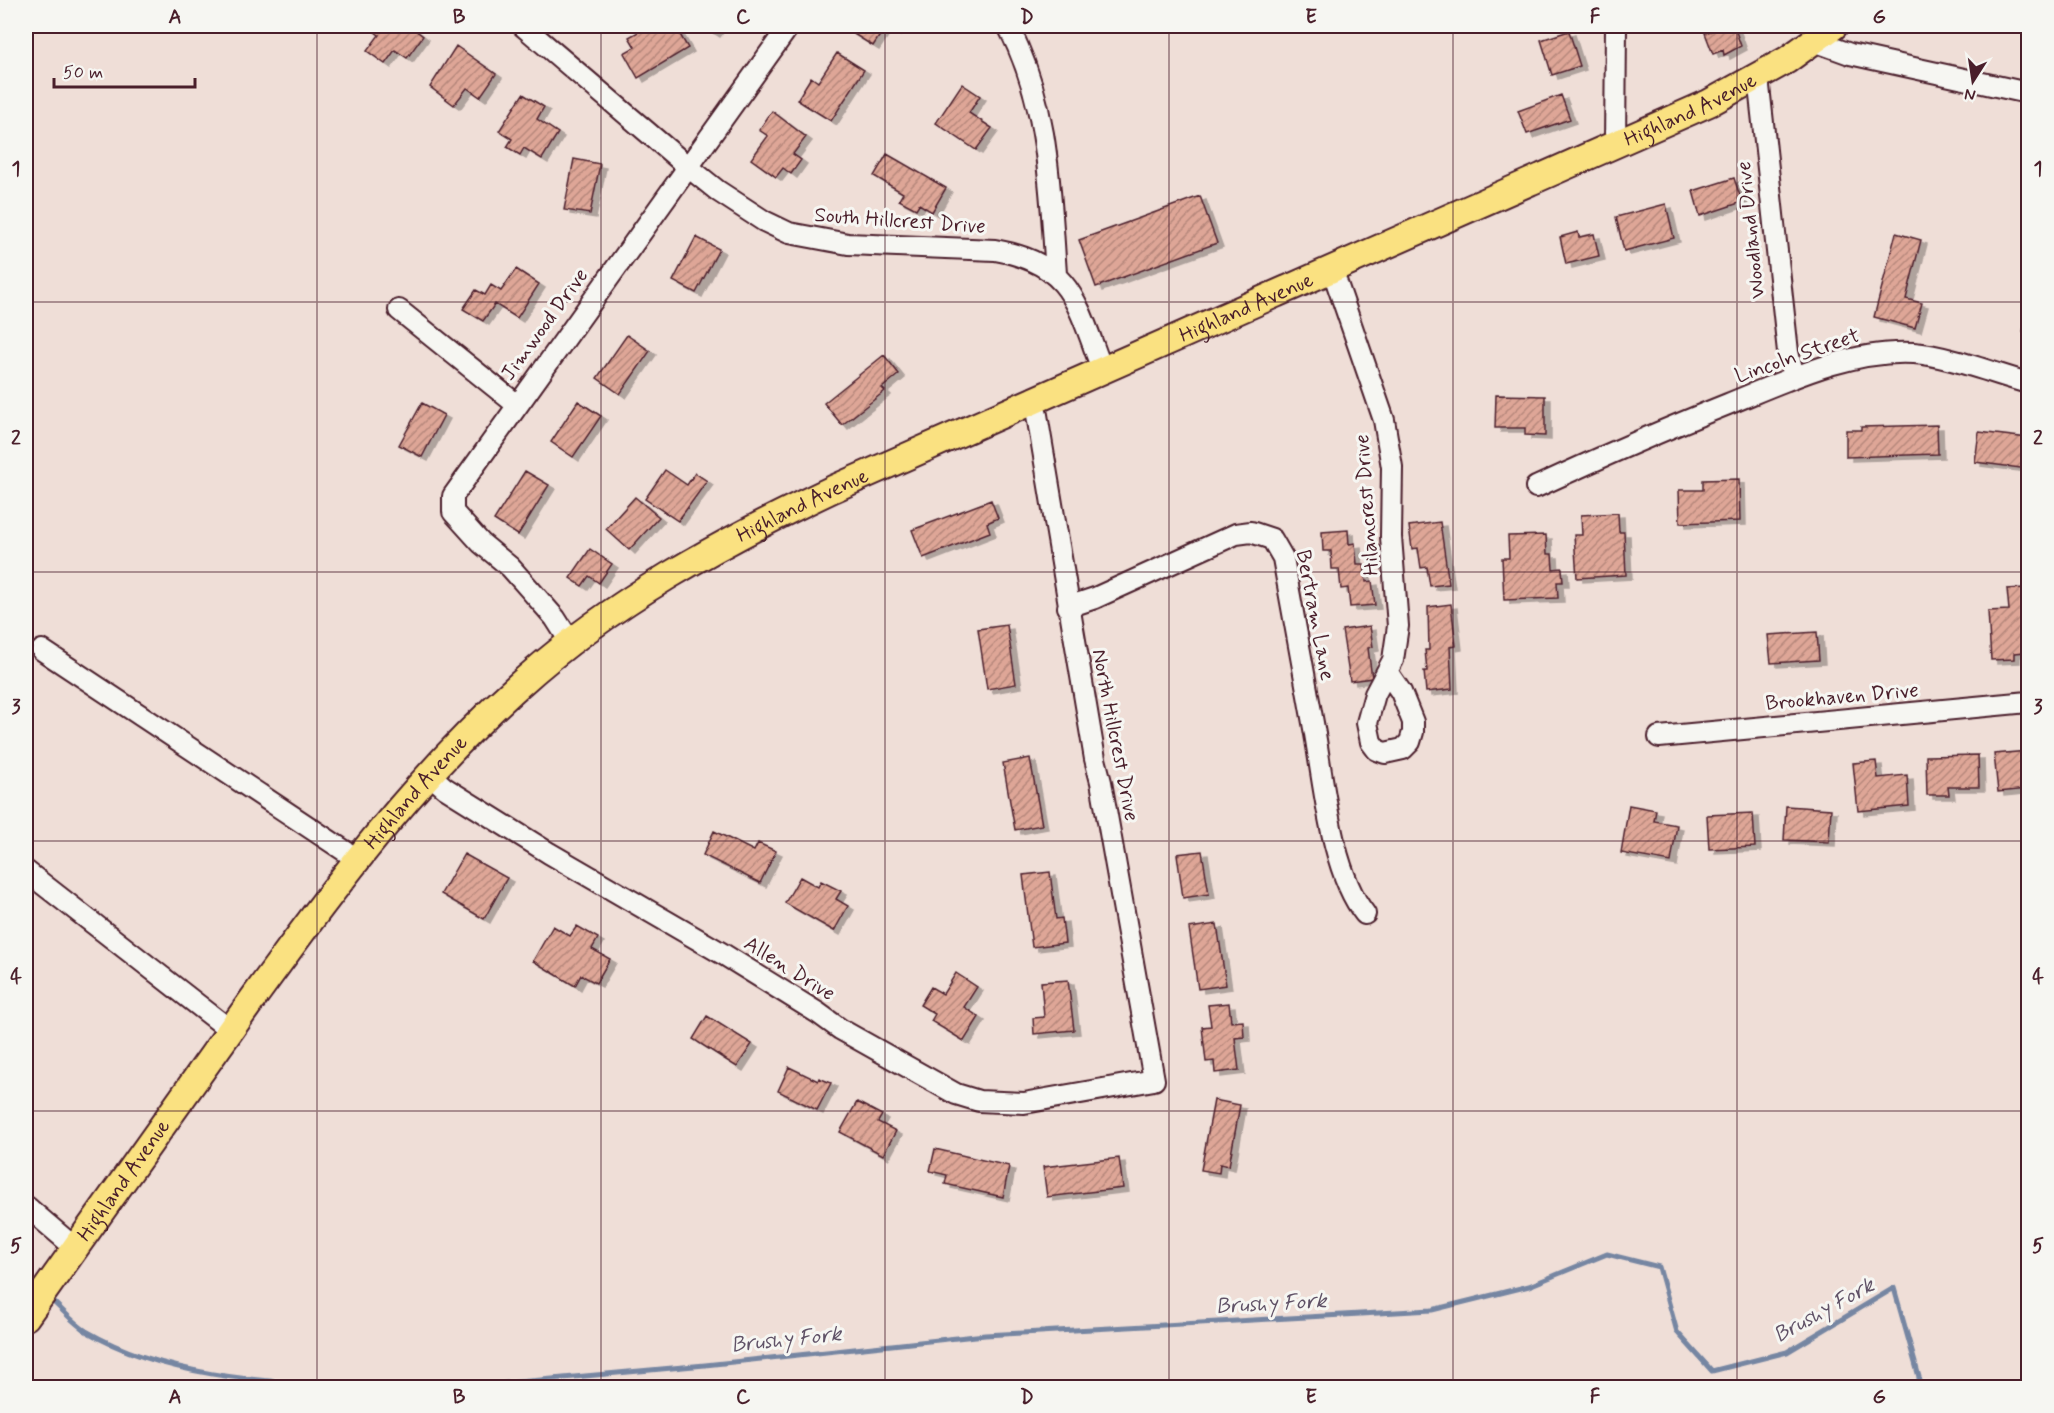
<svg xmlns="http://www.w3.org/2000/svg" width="2054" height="1413" viewBox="0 0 2054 1413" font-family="Mynerve,sans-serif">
  <defs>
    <pattern id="building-hatch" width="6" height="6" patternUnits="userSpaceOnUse" patternTransform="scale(1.5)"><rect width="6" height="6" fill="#dea697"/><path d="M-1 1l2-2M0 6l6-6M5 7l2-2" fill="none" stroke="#b6877b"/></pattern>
    <filter id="shadow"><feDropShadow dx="6" dy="4" stdDeviation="0" flood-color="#0004"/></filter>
  </defs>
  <rect width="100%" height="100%" fill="#efded7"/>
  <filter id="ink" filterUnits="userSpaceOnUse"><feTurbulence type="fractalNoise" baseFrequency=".0167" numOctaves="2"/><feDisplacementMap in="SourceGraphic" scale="12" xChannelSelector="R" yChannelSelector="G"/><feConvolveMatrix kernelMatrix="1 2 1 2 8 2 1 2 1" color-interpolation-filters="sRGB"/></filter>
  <g filter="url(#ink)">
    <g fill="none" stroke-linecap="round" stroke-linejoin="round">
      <path stroke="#7686a2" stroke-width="5" d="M26,1276L38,1287
        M49,1298C61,1308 73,1323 86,1331C175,1383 284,1382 384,1388
        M453,1388L705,1365L985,1335L1432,1310L1529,1286L1607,1254L1659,1267L1677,1332L1712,1371L1787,1352L1894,1288L1919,1377L1918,1388"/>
    </g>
    <path fill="url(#building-hatch)" stroke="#4a1f2b" stroke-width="1.5" filter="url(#shadow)" d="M367,26H410L423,36L407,58L395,50L385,64L367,51L379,35Z
      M649,26H659L661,30L675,26L688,48L638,78L624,53L635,47L629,37Z
      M703,26H719L714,33Z
      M853,26H899L895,32L886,26L873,46L849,31Z
      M1726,26H1734L1741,46L1724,55L1723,50L1713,54L1705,33Z
      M1569,31L1580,66L1552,75L1541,40Z
      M456,46L496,74L480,97L467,88L454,105L430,87Z
      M837,53L864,70L831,121L797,100L811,77L818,82Z
      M962,84L980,96L969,113L992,128L976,150L936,123Z
      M523,94L544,107L537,119L558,133L542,159L524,148L520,155L507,147L512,139L499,131Z
      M1561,95L1570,119L1527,134L1518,111Z
      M772,111L806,137L793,154L801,160L791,174L783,168L776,177L751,159L768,136L759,130Z
      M887,154L946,188L932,212L919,204L916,209L899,200L903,193L874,176Z
      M574,159L600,164L590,214L564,210Z
      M1734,178L1742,202L1700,216L1693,191Z
      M1200,196L1217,243L1096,287L1079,240Z
      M1666,204L1674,238L1624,251L1616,217Z
      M1578,232L1579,237L1594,234L1599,256L1566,264L1560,237Z
      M1896,233L1921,240L1906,299L1922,303L1915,328L1874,317Z
      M696,237L719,249L696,293L673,281Z
      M516,269L539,284L517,318L495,304L483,321L463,309L476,290L485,295L491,285L501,291Z
      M2028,305V333L2023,332Z
      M627,335L650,351L620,394L597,378Z
      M884,355L899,374L882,388L885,391L842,425L824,403Z
      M1496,395L1545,396V436L1525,435V428H1495Z
      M578,401L601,416L573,457L551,442Z
      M422,403L444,415L422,457L399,445Z
      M1937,425L1938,454L1846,457V430H1861V427Z
      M1979,432L2028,438V469L1975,462Z
      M665,470L687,485L695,473L707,481L678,521L645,499Z
      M525,471L549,485L518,535L494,520Z
      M1739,479L1740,521L1680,523L1679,490H1703V480Z
      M635,497L659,517L629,550L606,529Z
      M991,500L998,518L987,523L990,532L923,558L912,530Z
      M1618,513L1619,532H1624L1626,575L1577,578L1574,535H1582L1581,515Z
      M1440,522L1449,584L1430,586L1427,567L1421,568L1418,548L1412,549L1409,526Z
      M1348,530L1349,544L1355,543L1357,564H1364L1366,582L1372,581L1375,605L1350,607L1348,588L1341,589L1339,569H1332L1331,551H1323L1322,532Z
      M1546,535L1547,554H1552L1553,569L1562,568L1563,582H1557L1558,598L1504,600L1502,558H1509L1508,536Z
      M590,549L612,564L599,583L589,576L582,586L570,578Z
      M2024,588L2027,652L2014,653V659L1991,660L1988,611L2009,610L2007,589Z
      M1451,604L1456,646L1450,647L1452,689L1426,692L1424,671H1427L1425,650H1429L1428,607Z
      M1007,625L1016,684L987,689L978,629Z
      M1370,626L1373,647L1368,648L1372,678L1350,681L1342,630Z
      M1817,632L1819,660L1771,663L1768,635Z
      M2028,748V789L1998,792L1994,754L2028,751Z
      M1978,755L1979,787H1948L1949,795H1927L1926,756Z
      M1030,758L1042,825L1015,830L1003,763Z
      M1876,761L1878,778L1907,775L1909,806L1858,811L1853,763Z
      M1629,805L1656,810L1654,821L1677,825L1671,862L1621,853Z
      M1786,806L1831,809L1829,842L1784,840Z
      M1753,813L1755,847L1709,849L1707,815Z
      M714,831L754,851L758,843L776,851L760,883L703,855Z
      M1202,851L1209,894L1183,898L1177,854Z
      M464,854L507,878L484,919L441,894Z
      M1050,872L1056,919L1062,918L1065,943L1032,947L1023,875Z
      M800,877L818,887L821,881L841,891L836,899L848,906L834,931L785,903Z
      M1217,924L1226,985L1198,989L1189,928Z
      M553,926L570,936L577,926L598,938L592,949L610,959L596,983L581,975L575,986L533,961Z
      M956,973L977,987L964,1007L979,1017L964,1041L931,1021L935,1014L920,1005L931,987L943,994Z
      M1068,980L1074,1030L1034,1034L1033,1018L1044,1017L1041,982Z
      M1229,1003L1231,1022L1243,1021L1244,1037L1235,1038L1239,1070L1215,1073L1214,1061L1206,1062L1202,1027L1211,1026L1208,1005Z
      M707,1016L752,1044L737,1067L693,1039Z
      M789,1067L818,1081L819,1078L831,1083L817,1110L778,1091Z
      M1214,1100L1240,1105L1229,1166L1220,1164L1219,1173L1201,1170Z
      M857,1102L882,1115L878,1122L896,1131L883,1155L840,1132Z
      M935,1149L1009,1166L1003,1197L945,1184L947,1175L930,1171Z
      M1119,1158L1123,1188L1047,1197L1043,1167Z"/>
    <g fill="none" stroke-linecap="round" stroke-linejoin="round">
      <g stroke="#4a1f2b" stroke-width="24">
        <path id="minor" d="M523,26L687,166L718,191L764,221L789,233L848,244L995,250C1072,263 1077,304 1102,369
          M1008,26C1049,104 1050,188 1056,274
          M1814,41L1850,54L2028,93
          M1758,77L1788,352L1794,377
          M1615,146L1616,26
          M1332,269L1384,420L1392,467L1391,537L1398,626L1393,660L1375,694L1367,723L1371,742L1377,750L1385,753L1403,749L1410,742L1413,732V722L1401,692L1388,673
          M399,310L516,404
          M1536,487C1599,458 1663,430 1728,404C1785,381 1851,349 1914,353C1945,355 1996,374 2028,383
          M1068,607L1095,598L1236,534L1251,532L1272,539L1283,558C1294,616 1304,675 1315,734C1324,786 1332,873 1365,914
          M571,643L555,618L510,567L481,543L453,512V496L789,26
          M42,650L357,859
          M1659,737L2028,702
          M429,774L445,788L549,853L723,954L818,1013L840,1029L956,1094L979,1101L1024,1103L1154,1080L1101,782L1095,759L1037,415L1031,399
          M26,871L230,1030
          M26,1206L74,1247"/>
      </g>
      <g stroke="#4a1f2b" stroke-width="30">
        <g id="major">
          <path id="s1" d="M26,1317C101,1211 176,1105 252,1000C333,888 416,777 519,685C611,602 721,542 833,489L1709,103L1787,60L1834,26"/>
        </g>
      </g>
      <use href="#minor" stroke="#f6f6f2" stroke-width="20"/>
      <use href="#major" stroke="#fae181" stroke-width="26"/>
    </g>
  </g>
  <path fill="none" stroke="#4a1f2b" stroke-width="1.5" stroke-opacity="0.55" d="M317,26V1388M601,26V1388M885,26V1388M1169,26V1388M1453,26V1388M1737,26V1388M26,302H2028M26,572H2028M26,841H2028M26,1111H2028"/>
  <g text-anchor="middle" stroke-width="6" stroke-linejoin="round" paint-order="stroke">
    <g font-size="21" fill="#4a1f2b" stroke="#f6f6f2">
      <text dy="7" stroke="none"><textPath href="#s1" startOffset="2112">Highland Avenue</textPath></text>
      <text transform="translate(900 220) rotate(4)" y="7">South Hillcrest Drive</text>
      <text transform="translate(1750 230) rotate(-96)" y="7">Woodland Drive</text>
      <text dy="7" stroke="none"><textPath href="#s1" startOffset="1626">Highland Avenue</textPath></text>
      <text transform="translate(544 324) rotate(-54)" y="7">Jimwood Drive</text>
      <text transform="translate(1797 355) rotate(-19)" y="7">Lincoln Street</text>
      <text dy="7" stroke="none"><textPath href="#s1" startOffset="1140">Highland Avenue</textPath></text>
      <text transform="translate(1366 505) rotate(-94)" y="7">Hilancrest Drive</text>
      <text transform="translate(1316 615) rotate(79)" y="7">Bertram Lane</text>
      <text transform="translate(1842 696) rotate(-5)" y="7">Brookhaven Drive</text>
      <text transform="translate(1116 735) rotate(79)" y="7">North Hillcrest Drive</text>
      <text dy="7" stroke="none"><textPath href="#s1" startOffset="654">Highland Avenue</textPath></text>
      <text transform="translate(790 968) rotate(32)" y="7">Allen Drive</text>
      <text dy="7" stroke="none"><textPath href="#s1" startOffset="168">Highland Avenue</textPath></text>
    </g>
    <g font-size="22" font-style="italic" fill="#605267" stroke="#f6f6f2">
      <text transform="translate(1271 1302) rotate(-3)" y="8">Brushy Fork</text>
      <text transform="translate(1823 1309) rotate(-29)" y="8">Brushy Fork</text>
      <text transform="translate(786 1338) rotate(-6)" y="8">Brushy Fork</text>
    </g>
  </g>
  <rect width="2054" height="1413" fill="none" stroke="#f6f6f2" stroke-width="66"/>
  <g transform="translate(1973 81) rotate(192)" stroke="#f6f6f2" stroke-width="4.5" paint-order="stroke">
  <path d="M0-4.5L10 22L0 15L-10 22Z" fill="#4a1f2b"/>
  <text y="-9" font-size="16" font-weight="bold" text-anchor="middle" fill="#4a1f2b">N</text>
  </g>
  <path d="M54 78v9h141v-9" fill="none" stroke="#4a1f2b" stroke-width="3"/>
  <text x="63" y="78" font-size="18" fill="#4a1f2b" stroke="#f6f6f2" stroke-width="4.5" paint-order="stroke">50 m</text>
  <rect x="33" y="33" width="1988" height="1347" fill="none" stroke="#4a1f2b" stroke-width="2"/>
  <g font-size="20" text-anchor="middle" font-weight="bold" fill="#4a1f2b">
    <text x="175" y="23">A</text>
    <text x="459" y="23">B</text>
    <text x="743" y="23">C</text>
    <text x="1027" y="23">D</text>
    <text x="1311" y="23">E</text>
    <text x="1595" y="23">F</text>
    <text x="1879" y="23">G</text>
    <text x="16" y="175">1</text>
    <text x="2038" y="175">1</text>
    <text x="16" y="444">2</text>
    <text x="2038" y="444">2</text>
    <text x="16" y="713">3</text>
    <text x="2038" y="713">3</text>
    <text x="16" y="983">4</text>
    <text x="2038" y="983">4</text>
    <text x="16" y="1252">5</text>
    <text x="2038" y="1252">5</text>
    <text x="175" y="1403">A</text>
    <text x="459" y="1403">B</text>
    <text x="743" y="1403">C</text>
    <text x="1027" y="1403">D</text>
    <text x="1311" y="1403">E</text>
    <text x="1595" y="1403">F</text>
    <text x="1879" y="1403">G</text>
  </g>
</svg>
